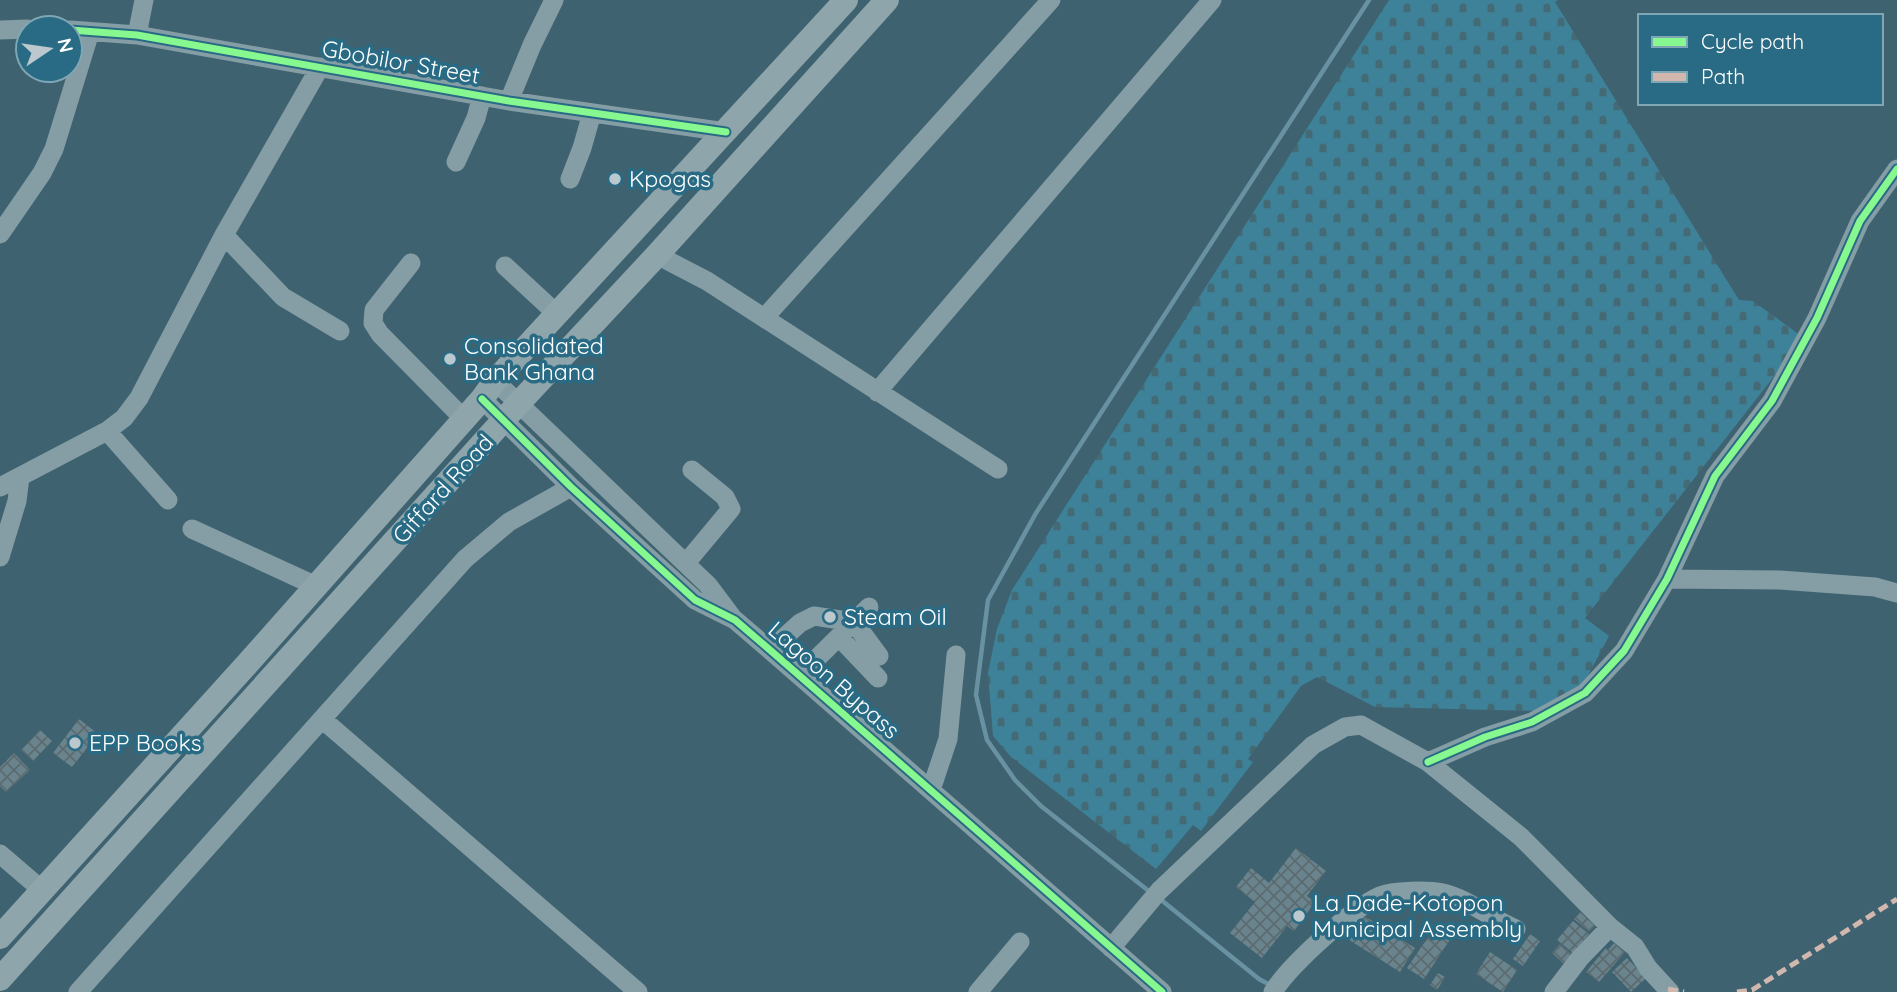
<svg xmlns="http://www.w3.org/2000/svg" width="1897" height="992" viewBox="0 0 1897 992" font-family="Quicksand,sans-serif">
  <defs>
    <pattern id="cemetery-stones" width="16" height="16" patternUnits="userSpaceOnUse" patternTransform="scale(1.75)"><rect width="16" height="16" fill="#3e8299"/><path d="M2 7V4a2 2 0 0 1 4 0v3zM10 15v-3a2 2 0 0 1 4 0v3z" fill="#446a76"/></pattern>
    <pattern id="building-cross-hatch" width="8" height="8" patternUnits="userSpaceOnUse" patternTransform="scale(1.75)"><rect width="8" height="8" fill="#69848d"/><path d="M0 0l8 8M0 8l8-8" fill="none" stroke="#5c6b70"/></pattern>
  </defs>
  <rect width="100%" height="100%" fill="#3e626f"/>
  <path fill="url(#cemetery-stones)" d="M1389,0H1558L1555,2L1739,300L1753,301L1804,338L1585,618L1609,636L1582,687L1541,711L1375,707L1317,677L1301,686L1248,759L1253,762L1201,831L1193,825L1156,869L1011,757L993,736L988,673L997,629L1012,590Z"/>
  <g fill="none" stroke-linecap="round" stroke-linejoin="round">
    <path stroke="#6892a2" stroke-width="4.5" d="M1150,892L1041,806L1015,780L987,740L976,695L988,600L1036,513L1369,0
      M1160,899L1259,979L1272,986"/>
  </g>
  <path fill="url(#building-cross-hatch)" d="M79,719L98,734L72,767L53,753Z
    M40,730L52,741L33,761L21,750Z
    M14,753L30,770L6,792L0,786V767Z
    M1296,848L1326,871L1307,896L1315,902L1294,931L1287,926L1262,958L1230,933L1255,902L1236,887L1251,868L1269,883Z
    M1580,912L1595,926L1589,932L1574,919Z
    M1361,914L1415,948L1400,972L1346,938Z
    M1573,921L1589,934L1573,953L1557,940Z
    M1435,927L1451,938L1424,979L1407,968Z
    M1530,934L1540,941L1523,966L1513,959Z
    M1614,943L1625,952L1599,982L1586,972L1606,948L1608,950Z
    M1560,944L1572,954L1564,964L1552,953Z
    M1490,952L1517,970L1503,992L1476,974Z
    M1627,958L1646,978L1631,992L1612,972Z
    M1438,973L1445,977L1437,990L1430,985Z"/>
  <g fill="none" stroke-linecap="round" stroke-linejoin="round">
    <path stroke="#859da5" stroke-width="19" d="M0,30L28,29
      M70,30L137,35L509,101L726,132
      M137,35L144,0
      M509,101L532,45L554,0
      M456,162L476,118L482,96
      M570,179L582,148L592,113
      M0,234L42,173L54,149L90,32
      M224,235L283,297L340,331
      M657,255L707,281L998,469
      M411,263L374,310L373,323L380,334L464,419
      M505,266L558,315
      M765,317L1051,0
      M495,381L708,585L732,617
      M877,392L1212,0
      M482,399L571,487L695,600L735,620L770,650L1162,992
      M107,431L168,500
      M0,487L107,431L124,418L139,398L224,235L320,67
      M192,529L316,586
      M0,557L17,501L20,477
      M686,563L731,509L725,497L692,470
      M1667,579L1780,580L1875,587L1897,593
      M839,637L878,678
      M770,650L800,623L814,616L854,622L879,656
      M800,675L869,607
      M322,719L638,992
      M1428,762L1485,737L1532,722L1585,693L1624,651L1667,579L1715,476L1772,401L1817,318L1860,221L1897,169
      M931,790L948,739L956,655
      M0,854L42,890
      M1111,948L1159,891L1313,745L1345,727L1361,725L1428,762L1521,837L1610,927L1635,947L1648,968L1670,992
      M78,992L465,559L509,522L571,487
      M978,992L1020,942
      M1273,992C1289,966 1351,909 1380,896C1393,890 1429,890 1443,893C1469,899 1491,919 1516,929
      M1554,992L1580,958L1610,927"/>
    <path stroke="#8fa5ac" stroke-width="24" d="M0,937L248,663L482,399L495,381L846,0
      M0,979L518,404L657,255L887,0"/>
    <path stroke="#d1b7ad" stroke-width="5" stroke-dasharray="10 5" stroke-linecap="butt" d="M1668,989L1684,992
      M1737,992L1752,990L1897,899"/>
    <g stroke="#296b84" stroke-width="11">
      <path id="cycleway" d="M70,30L137,35L509,101L726,132
        M482,399L571,487L695,600L735,620L770,650L1162,992
        M1428,762L1485,737L1532,722L1585,693L1624,651L1667,579L1715,476L1772,401L1817,318L1860,221L1897,169"/>
    </g>
    <use href="#cycleway" stroke="#87f88f" stroke-width="7"/>
  </g>
  <g fill="#bbc8cd" stroke="#296b84" stroke-width="2.5">
    <circle cx="615" cy="179" r="7"/>
    <circle cx="450" cy="359" r="7"/>
    <circle cx="830" cy="617" r="7"/>
    <circle cx="75" cy="743" r="7"/>
    <circle cx="1299" cy="916" r="7"/>
  </g>
  <g text-anchor="middle" stroke-width="7" stroke-linejoin="round" paint-order="stroke">
    <g font-size="23" fill="#fff" stroke="#296b84">
      <text transform="translate(401 62) rotate(10)" y="8">Gbobilor Street</text>
      <text transform="translate(443 489) rotate(-48)" y="8">Giffard Road</text>
      <text transform="translate(834 680) rotate(41)" y="8">Lagoon Bypass</text>
    </g>
    <g font-size="23" fill="#fff" stroke="#296b84" text-anchor="start">
      <text x="629" y="187">Kpogas</text>
      <text x="464" y="354">Consolidated<tspan x="464" dy="26">Bank Ghana</tspan></text>
      <text x="844" y="625">Steam Oil</text>
      <text x="89" y="751">EPP Books</text>
      <text x="1313" y="911">La Dade-Kotopon<tspan x="1313" dy="26">Municipal Assembly</tspan></text>
    </g>
  </g>
  <rect x="1638" y="14" width="245" height="91" fill="#296b84" stroke="#7fa6b5" stroke-width="2"/>
  <rect x="1652" y="37" width="35" height="10" fill="#87f88f" stroke="#7fa6b5" stroke-width="2"/>
  <text x="1701" y="49" font-size="21" fill="#ffffff">Cycle path</text>
  <rect x="1652" y="72" width="35" height="10" fill="#d1b7ad" stroke="#7fa6b5" stroke-width="2"/>
  <text x="1701" y="84" font-size="21" fill="#ffffff">Path</text>
  <g transform="translate(49 49) rotate(77)"><circle r="33" fill="#296b84" stroke="#7fa6b5" stroke-width="2"/>
  <path d="M0-5L12 26L0 18L-12 26Z" fill="#bbc8cd"/>
  <text y="-10" font-size="19" font-weight="bold" text-anchor="middle" fill="#ffffff">N</text>
  </g>
</svg>
